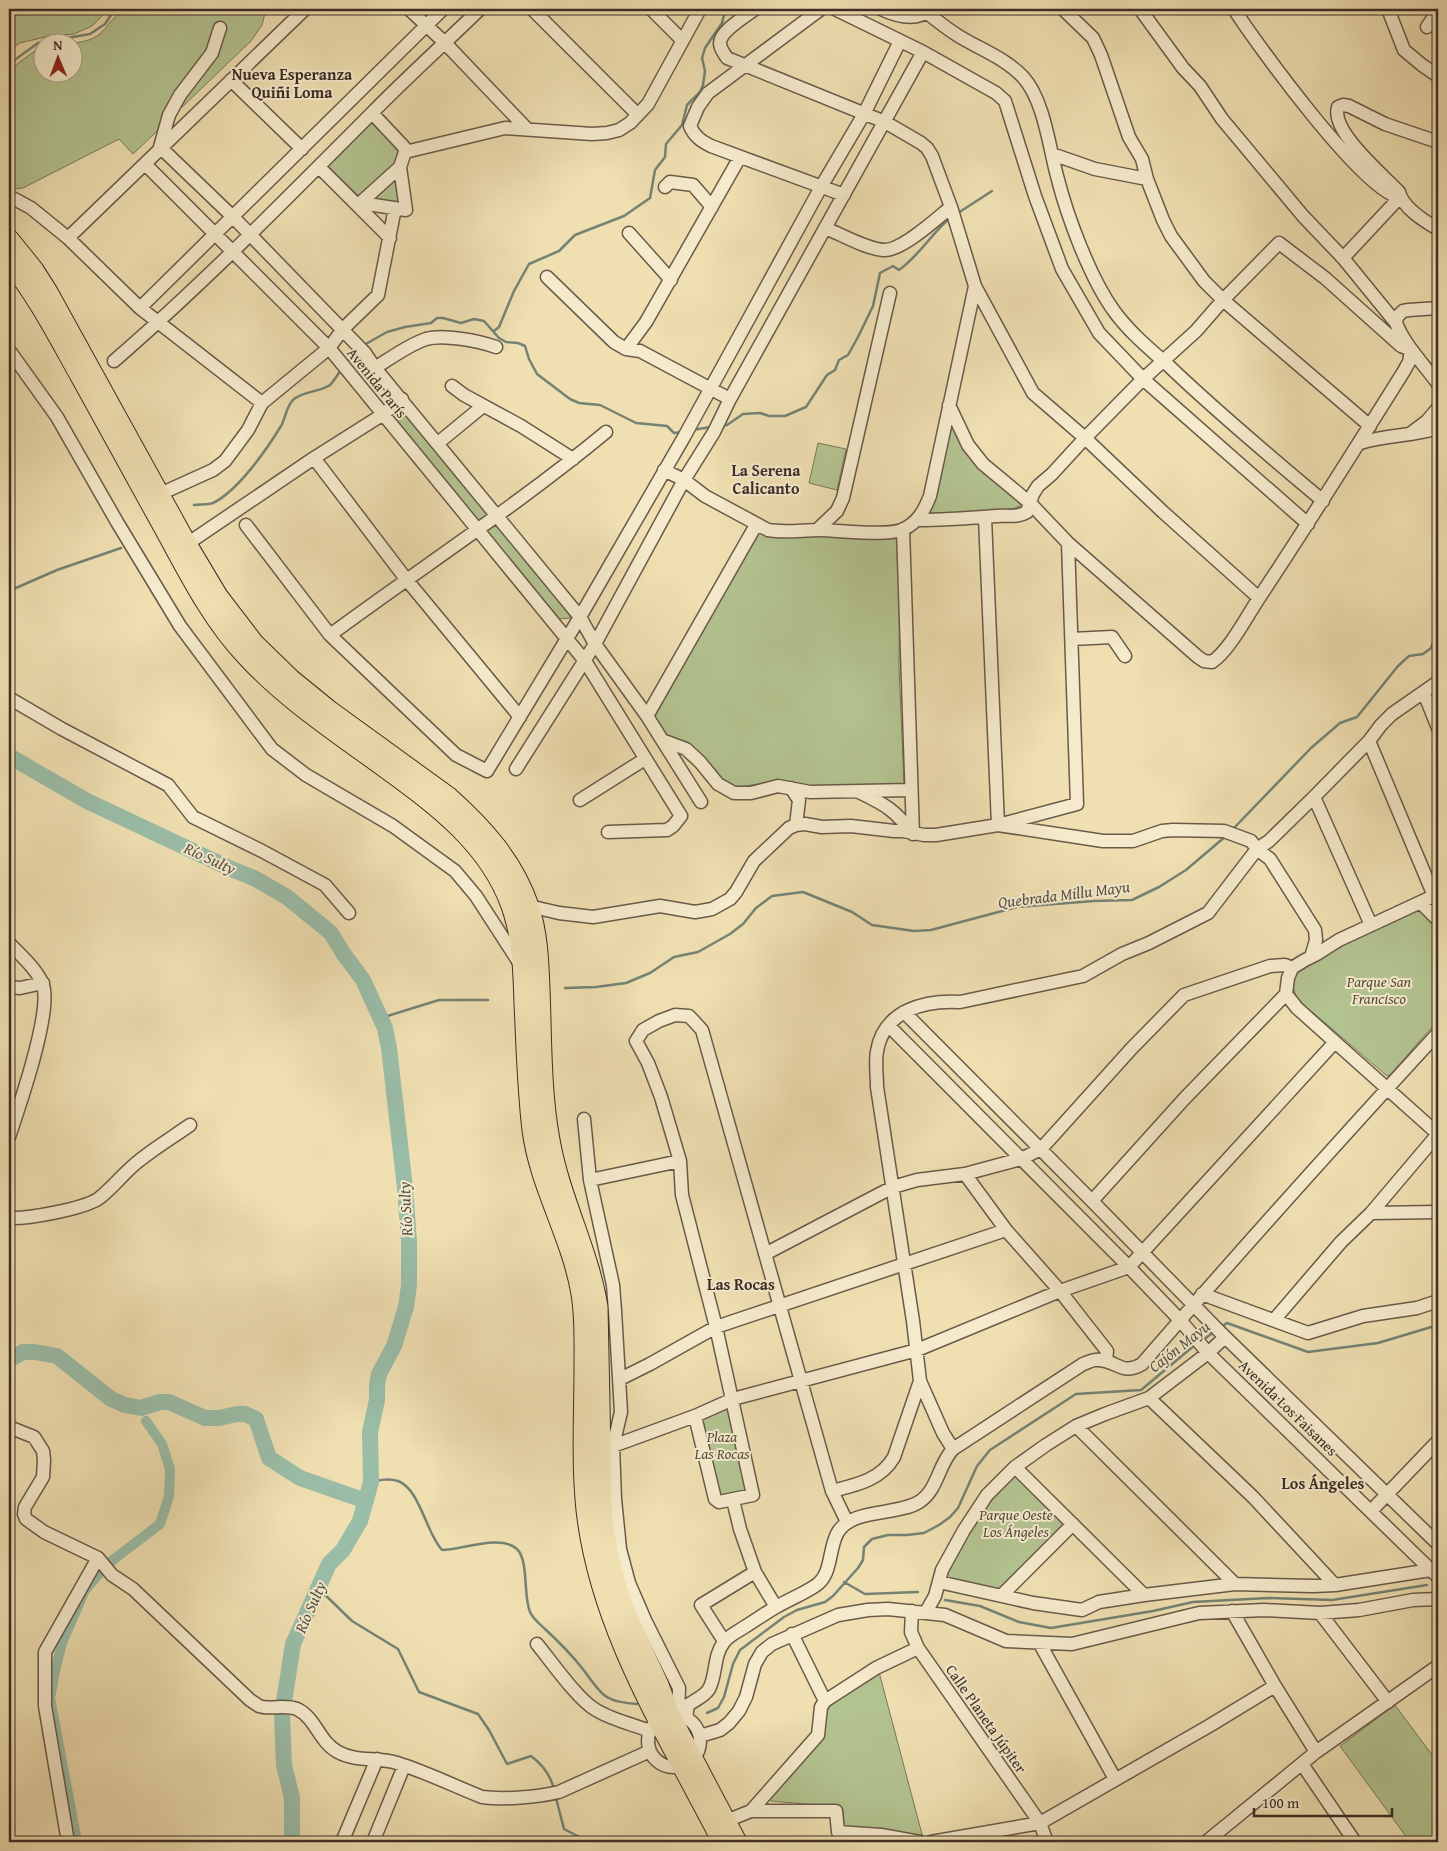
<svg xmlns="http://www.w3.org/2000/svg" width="1447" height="1851" viewBox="0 0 1447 1851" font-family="'Gentium Book Plus',serif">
  <rect width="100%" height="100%" fill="#efdfb1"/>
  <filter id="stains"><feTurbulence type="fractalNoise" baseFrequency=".004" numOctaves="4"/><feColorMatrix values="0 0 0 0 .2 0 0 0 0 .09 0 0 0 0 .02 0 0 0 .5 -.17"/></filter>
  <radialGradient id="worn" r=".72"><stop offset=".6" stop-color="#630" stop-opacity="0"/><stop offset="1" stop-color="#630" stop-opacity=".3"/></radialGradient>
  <path fill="#b3c390" stroke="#78785c" d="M9,9H109L92,26L74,34L49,36L20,43L9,50Z
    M126,9H266L262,25L251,41L133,154L119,139L23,188L14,189L9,187V70L33,52L42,48V72H72L73,43C109,40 102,22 126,9Z
    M370,120L399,144L401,158L360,197L328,166Z
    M395,177L399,204L374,200V196Z
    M402,409L487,513L488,515L479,523L395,419V413Z
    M950,415L1021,502L1020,506L1007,511L926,515Z
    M818,443L846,449L837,490L809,483Z
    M491,525L500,528L570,615V618L560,619L558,617L489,536L488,529Z
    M759,530L817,535L900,537L899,666L904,784L812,787L782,780L733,788L726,783L701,756L663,732L654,718Z
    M1420,908L1438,926V1020L1390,1075L1387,1076L1303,1004L1296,996L1292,983L1297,970L1339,945Z
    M725,1409L730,1410L748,1483L746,1491L721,1497L701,1420Z
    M1015,1475L1065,1524L998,1589L948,1578L946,1574L982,1511Z
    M879,1672L923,1838L886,1829H851L844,1826L843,1811L840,1807L771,1801L769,1798L823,1737L826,1708L832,1703Z
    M1395,1705L1438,1763V1842H1410L1340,1746Z"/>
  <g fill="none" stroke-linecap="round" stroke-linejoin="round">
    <path stroke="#748374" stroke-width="2.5" d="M9,64L38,43L90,34L105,24L115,9
      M958,213L992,191
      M494,331L499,327L514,291L529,264L559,251L575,235L624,216L650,198L655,170L665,157L666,144L682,125L687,105L700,92L703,85L705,71L702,58L705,48L722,23L725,11L729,9
      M364,345L387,332L405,327L431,323L437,318H443L461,323L474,319L484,321L499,338L506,342L518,343L525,346L529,359L537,374L570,399L579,403L600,405L636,423L667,426L674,433L682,432
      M346,363L358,351
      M722,426L727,425L743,414L760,413L769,416H785L806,407L827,375L835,370L839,360L848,355L858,337L873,306L880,273L893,266L899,270C919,256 931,234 949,219
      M692,430L711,427
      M194,505C201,504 208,505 213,503C238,491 267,449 281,426C286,417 286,406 294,399C304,391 320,392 330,385C334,381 338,374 341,370
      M9,591L57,570L121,548
      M1233,829L1311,748L1340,723L1357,717L1398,666L1409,656L1423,654L1431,648L1435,638L1438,635
      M565,988L596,987L626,983L650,973L674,957L698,952L730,934L743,924L756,908L772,896L803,892L852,912L872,925L914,931L931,930L1017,907L1094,901L1132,900L1159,887L1186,870L1226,836
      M381,1018L439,1000H488
      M1221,1327L1227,1323L1308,1352L1378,1343L1438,1325
      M1203,1340L1215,1331
      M371,1482C380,1480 389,1478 398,1481C420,1489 426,1533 442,1550C461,1550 501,1534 517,1549C529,1561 523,1596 530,1612C533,1619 540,1624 545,1629C558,1641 571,1654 582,1668C589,1677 596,1688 604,1695C613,1702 626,1703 637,1704
      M844,1582L865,1594L918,1592
      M318,1588L352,1621L398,1649L419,1692L478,1714L489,1730L507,1764L531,1756C543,1765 551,1775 554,1790
      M945,1600L980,1606L1019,1622L1051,1628L1153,1611L1193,1602L1268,1598L1332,1600L1427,1585
      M707,1713L718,1708L724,1697L733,1664L740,1650L784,1617L797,1610L825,1602L833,1596L858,1568L863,1560L864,1547L872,1539L888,1535H907L924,1533L939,1525L950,1517L958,1508L977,1466L990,1450L1076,1394L1141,1390L1196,1344
      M556,1798L564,1829L589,1842"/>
    <path stroke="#9abda8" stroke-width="10" d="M105,1566L160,1524L169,1496L170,1469L162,1444L146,1421
      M77,1842L50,1698L55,1671L62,1643L85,1590L102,1570"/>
    <path stroke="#9abda8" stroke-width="16" d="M9,756L87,801L229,868L254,878L287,897L331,933L343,953L363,980L385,1028L389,1048L405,1188L409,1241V1285L406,1307L394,1346L379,1374L377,1385V1400L370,1432L371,1482L360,1521L343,1550L329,1564L293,1644L282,1715L284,1765L292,1798V1842
      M9,1360L23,1352H35L57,1356L111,1399L125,1405L141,1408L160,1402H169L205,1418H219L237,1414H245L256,1419L269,1458L300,1478L366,1501"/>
    <g stroke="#695a4a" stroke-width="15">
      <path id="minor" d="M409,9L445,43L526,128
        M532,9L638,115
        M651,9L682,40
        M755,9C746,16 720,31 720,43C720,49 724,53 727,58L885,122L921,143L927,148L932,156L951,207L975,286L1033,393L1085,438L1163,512L1259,598
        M821,9L708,93L698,107L690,126C694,136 701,141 711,146L844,195
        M835,9L923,52L996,93L1005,101L1035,196L1062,269L1099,333L1143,379L1308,524
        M881,9C896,16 917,22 930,9
        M1063,9L1093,38L1101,55L1129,137L1142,159L1147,179L1163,220L1171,236L1204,281L1223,300L1370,426
        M1140,9L1183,68L1200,86L1222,119L1303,216L1343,258L1396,323C1405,346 1424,364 1438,384
        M1234,9C1255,42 1366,195 1400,197
        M1388,9L1404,50L1422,65L1438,76
        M926,12C936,20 946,28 957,35C979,49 1004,57 1023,77C1044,100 1049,146 1057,176C1067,216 1090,278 1114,311C1130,333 1150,349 1170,367C1219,414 1271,457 1323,501
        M1427,27L1438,11
        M220,28L212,53L180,95L169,115L160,147L233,217L365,353L375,368L580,617L595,644L647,716L701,802
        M231,80L302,149
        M372,113L404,147L405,152
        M1438,142L1385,124L1349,106L1343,105L1338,107C1330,131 1383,175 1399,192C1403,208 1424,221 1438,229
        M1052,154L1095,169L1147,179
        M145,164L329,348L585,661L681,816L673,826L667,830L608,832
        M319,167L390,238
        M665,187L670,182L693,185L712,207
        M9,196L31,208L68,238L140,308L262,403
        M358,205L368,204L406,210L400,167L405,152L505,128L592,134L607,133L619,130L630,123L648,104L700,9
        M358,205L400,167
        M825,228C843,235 864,248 883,250C901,252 937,218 951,207
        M629,233L671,280
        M68,238L305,9
        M1343,258L1400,197
        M547,277L614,342L626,349L640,351L730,399
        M140,308L443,9
        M1396,323L1397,317L1403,311L1409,310L1438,308
        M626,349L646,322L740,157
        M9,350L57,417L117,522L180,626L272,749L306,775L393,826L455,871L476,896L520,964
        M114,361C204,283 287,198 371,114C406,78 444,44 480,9
        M375,368C391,358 408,345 426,339C444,334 479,341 496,347
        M452,386L464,395L521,426L573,459
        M949,405L968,445L983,464L1030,503L1068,543L1198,657L1204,661L1212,662C1230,650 1248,614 1261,595C1310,521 1357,446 1404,371L1409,362L1411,350
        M1411,433L1427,421L1438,408
        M438,443L483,406
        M1360,443C1385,435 1413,436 1438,428
        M314,458L406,579L520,717
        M664,470L684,480L705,496L768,530C785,533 802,530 819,530C839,530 888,537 904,529C918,522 924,511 930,496L975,286
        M160,494L213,470L225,461L248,430L262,403L329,348L343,329L378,295L395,208
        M985,518L998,825L1103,841H1133L1162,831L1173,830L1224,831L1251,841L1257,849L1270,859L1315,930L1316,940L1311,957
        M918,520C944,520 970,518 996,516C1008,515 1017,518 1027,512L1033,494L1038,486L1052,474L1085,438L1143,379L1196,331L1223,300L1279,243L1325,278L1401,346L1411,350
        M246,525L330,635L456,755L487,771L580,617L684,437L821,187L864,114L900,41
        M903,529L913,834
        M817,530L837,511L843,498L890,293
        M187,544L314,458L382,415L402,399
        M330,635C422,567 518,505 606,432
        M1072,639L1112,637L1125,656
        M1424,693L1438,728
        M9,698L62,729L168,785L193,817L262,851L325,885L349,913
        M647,716L756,525
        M662,740L686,749L700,762L718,784L734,793H751L778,786L810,792L911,790
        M1369,741L1434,896
        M516,769L595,644L684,480L714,432L730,399L923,52
        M791,788L799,800L796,825
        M859,792C886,805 895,810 913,834
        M1314,797L1371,925
        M580,800L645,759
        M1421,903L1438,920
        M529,906L559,913L593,917L660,906L695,912L712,909L730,899L736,892L754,861L789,828L796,825L805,824L822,827L851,826L894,831H903L924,835H936L998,825L1077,804L1068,543
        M9,943C20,955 37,969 43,985C52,1013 19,1107 9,1137
        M9,987L20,988L43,983
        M904,1012L1092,1201L1220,1332L1438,1544
        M889,1026L1129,1267L1180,1320L1208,1353L1438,1577
        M584,1119L590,1180L613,1285L615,1311L621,1412L613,1446L615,1499L620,1549L629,1583L645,1620L679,1688L678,1715
        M1438,1134L1297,1008L1286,994L1288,978L1292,968L1305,960L1317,954L1339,940L1438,894
        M965,1174L1006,1230L1060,1291L1107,1351L1106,1361
        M590,1180L680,1161
        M1092,1201L1185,1098L1286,994
        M1371,1213L1438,1212
        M9,1218C28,1219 82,1209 98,1199C113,1188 125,1171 140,1160C156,1147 173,1137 190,1125
        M765,1254L893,1187L917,1180L965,1174L1021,1159L1041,1149L1132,1048L1184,995L1270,966L1285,965L1292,968
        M1202,1294L1308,1333L1363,1316L1417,1308L1438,1301
        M1274,1320L1341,1242L1371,1213L1438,1134
        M620,1379L650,1364L716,1327L1006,1230
        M1149,1398L1253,1497L1335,1585
        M695,1416L715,1499L719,1502L753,1495L716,1327L682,1195L680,1161L661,1097L648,1063L636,1041L643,1030L659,1021L675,1015L689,1016L702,1030L832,1491L847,1522
        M1076,1426L1235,1584
        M9,1427L34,1437L43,1451L44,1460L43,1477L25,1507L24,1514L26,1519L44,1532L98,1558L112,1575L133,1589L250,1700C253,1702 256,1704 259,1706C269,1710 285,1704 297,1709C316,1718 319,1742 338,1752C356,1762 378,1757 397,1763C426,1772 454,1786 482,1797C503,1800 538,1797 559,1792L650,1751
        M613,1446L695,1416L733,1399L917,1350L1060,1291L1129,1267L1335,1042
        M953,1449L943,1433L920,1381L913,1321L877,1087C877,1075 875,1062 877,1051C884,1010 925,1000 960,1002L1083,976L1122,954L1149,943L1208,913L1257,849L1269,841L1314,797L1369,741L1381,725L1392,714L1438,682
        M1015,1467L1144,1595
        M832,1491C856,1485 881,1480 894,1457L920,1381
        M733,1500L740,1529L755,1572L776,1607
        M1372,1510L1438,1441
        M939,1582L1033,1603L1082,1610L1099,1602L1144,1595L1235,1584L1313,1586L1335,1585L1437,1569
        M1002,1595L1073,1524
        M912,1611L911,1632L918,1648L1040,1823L1047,1842
        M1232,1611L1275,1686L1316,1752
        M926,1612L935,1596L942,1570L964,1530L987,1495L1015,1467L1046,1445L1076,1426L1105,1414L1149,1398L1208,1353L1225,1337
        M1320,1613L1388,1702
        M792,1634L825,1701
        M724,1641L701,1605L755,1572
        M537,1644C551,1661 578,1700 596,1710C612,1720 632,1724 650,1731
        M1040,1644L1115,1779
        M648 1741a26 26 0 1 1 52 0a26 26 0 1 1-52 0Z
        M686,1718L688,1705C695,1700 705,1696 709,1689C717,1674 713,1656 724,1642C729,1635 739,1631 746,1626C756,1620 767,1612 778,1606C790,1599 803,1594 815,1586C833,1575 828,1548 838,1532C853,1508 896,1516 919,1502C938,1490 938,1465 953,1449L1083,1364C1087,1363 1092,1360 1095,1360C1116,1358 1120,1377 1142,1364C1239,1252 1338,1142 1438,1033
        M700,1736L720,1730L729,1723L739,1711L746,1697L755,1664L762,1652L772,1644L838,1615L868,1610L888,1609L945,1615L1006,1641L1072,1644L1199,1613L1264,1610L1320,1613L1359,1610L1413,1600L1438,1599
        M1302,1764L1355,1842
        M751,1811H836L838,1832L881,1835L920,1842
        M726,1821L751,1811L818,1735L821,1707L825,1701L876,1668L918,1648
        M67,1836L45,1706V1652L98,1558
        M342,1842L377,1759
        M373,1842L404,1766
        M931,1842L1040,1823L1209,1726L1275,1686
        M1206,1842L1316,1752L1438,1666"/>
    </g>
    <g stroke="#3c2d27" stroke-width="21">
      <path id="highway" d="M9,239L34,270L48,292L187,544L218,596L254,643L291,679L329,710L449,797C484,828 514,862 529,906C538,933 539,962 540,989C542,1039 541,1091 550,1140C560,1198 589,1250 598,1307L602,1501L603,1525L611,1565L623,1607L659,1685L670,1715L737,1842
        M9,261C37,296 58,337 80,376C109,429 138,481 167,534C190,576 212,620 245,655C285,699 337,733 385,768C436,805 489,844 511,906C522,937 523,970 524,1004C526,1045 527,1088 532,1130C539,1186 572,1238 581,1294C585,1317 584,1342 584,1366C584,1414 581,1462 586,1510C599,1628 665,1731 718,1834"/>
    </g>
    <use href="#minor" stroke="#f5eacc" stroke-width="12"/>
    <use href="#highway" stroke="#efdfb1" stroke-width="19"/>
  </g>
  <g text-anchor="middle" stroke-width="4" stroke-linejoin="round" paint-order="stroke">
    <g font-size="15" fill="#3c2d27" stroke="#f5eacc">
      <text transform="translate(377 383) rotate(51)" y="5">Avenida París</text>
      <text transform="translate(1288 1408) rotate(44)" y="5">Avenida Los Faisanes</text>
      <text transform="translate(986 1719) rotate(55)" y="5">Calle Planeta Júpiter</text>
    </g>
    <g font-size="15" font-style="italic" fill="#544b3c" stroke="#f5eacc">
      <text x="1379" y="987">Parque San<tspan x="1379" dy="17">Francisco</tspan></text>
      <text x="722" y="1442">Plaza<tspan x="722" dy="17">Las Rocas</tspan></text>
      <text x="1016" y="1520">Parque Oeste<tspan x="1016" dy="17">Los Ángeles</tspan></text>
    </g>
    <g font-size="16" font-weight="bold" fill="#3c2d27" stroke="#f5eacc">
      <text x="292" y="80">Nueva Esperanza<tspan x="292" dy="18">Quiñi Loma</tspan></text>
      <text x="766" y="476">La Serena<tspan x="766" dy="18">Calicanto</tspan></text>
      <text x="741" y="1290">Las Rocas</text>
      <text x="1323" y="1489">Los Ángeles</text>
    </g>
    <g font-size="16" font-style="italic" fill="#545147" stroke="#f5eacc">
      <text transform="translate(210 858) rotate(25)" y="6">Río Sulty</text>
      <text transform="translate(1064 894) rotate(-7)" y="6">Quebrada Millu Mayu</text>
      <text transform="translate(405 1209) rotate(-93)" y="6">Río Sulty</text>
      <text transform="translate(1179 1346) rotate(-38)" y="6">Cajón Mayu</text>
      <text transform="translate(310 1607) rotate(-66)" y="6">Río Sulty</text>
    </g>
  </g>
  <rect width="1447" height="1851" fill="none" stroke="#efdfb1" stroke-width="30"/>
  <rect x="10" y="10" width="1427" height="1831" fill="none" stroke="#3c2d27" stroke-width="2.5"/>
  <rect x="15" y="15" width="1417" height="1821" fill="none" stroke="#3c2d27"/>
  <g transform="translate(58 58) rotate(359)"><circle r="24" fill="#f5eacc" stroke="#ab9e8a"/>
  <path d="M0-4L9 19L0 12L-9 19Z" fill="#8f2418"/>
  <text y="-8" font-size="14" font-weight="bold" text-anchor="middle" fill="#3c2d27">N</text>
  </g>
  <path d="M1254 1808v8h138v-8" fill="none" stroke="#3c2d27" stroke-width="2.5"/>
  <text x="1262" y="1808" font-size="15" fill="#3c2d27" stroke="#f5eacc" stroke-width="4" paint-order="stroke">100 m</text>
  <rect width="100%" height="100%" filter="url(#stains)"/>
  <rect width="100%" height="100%" fill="url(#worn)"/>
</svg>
